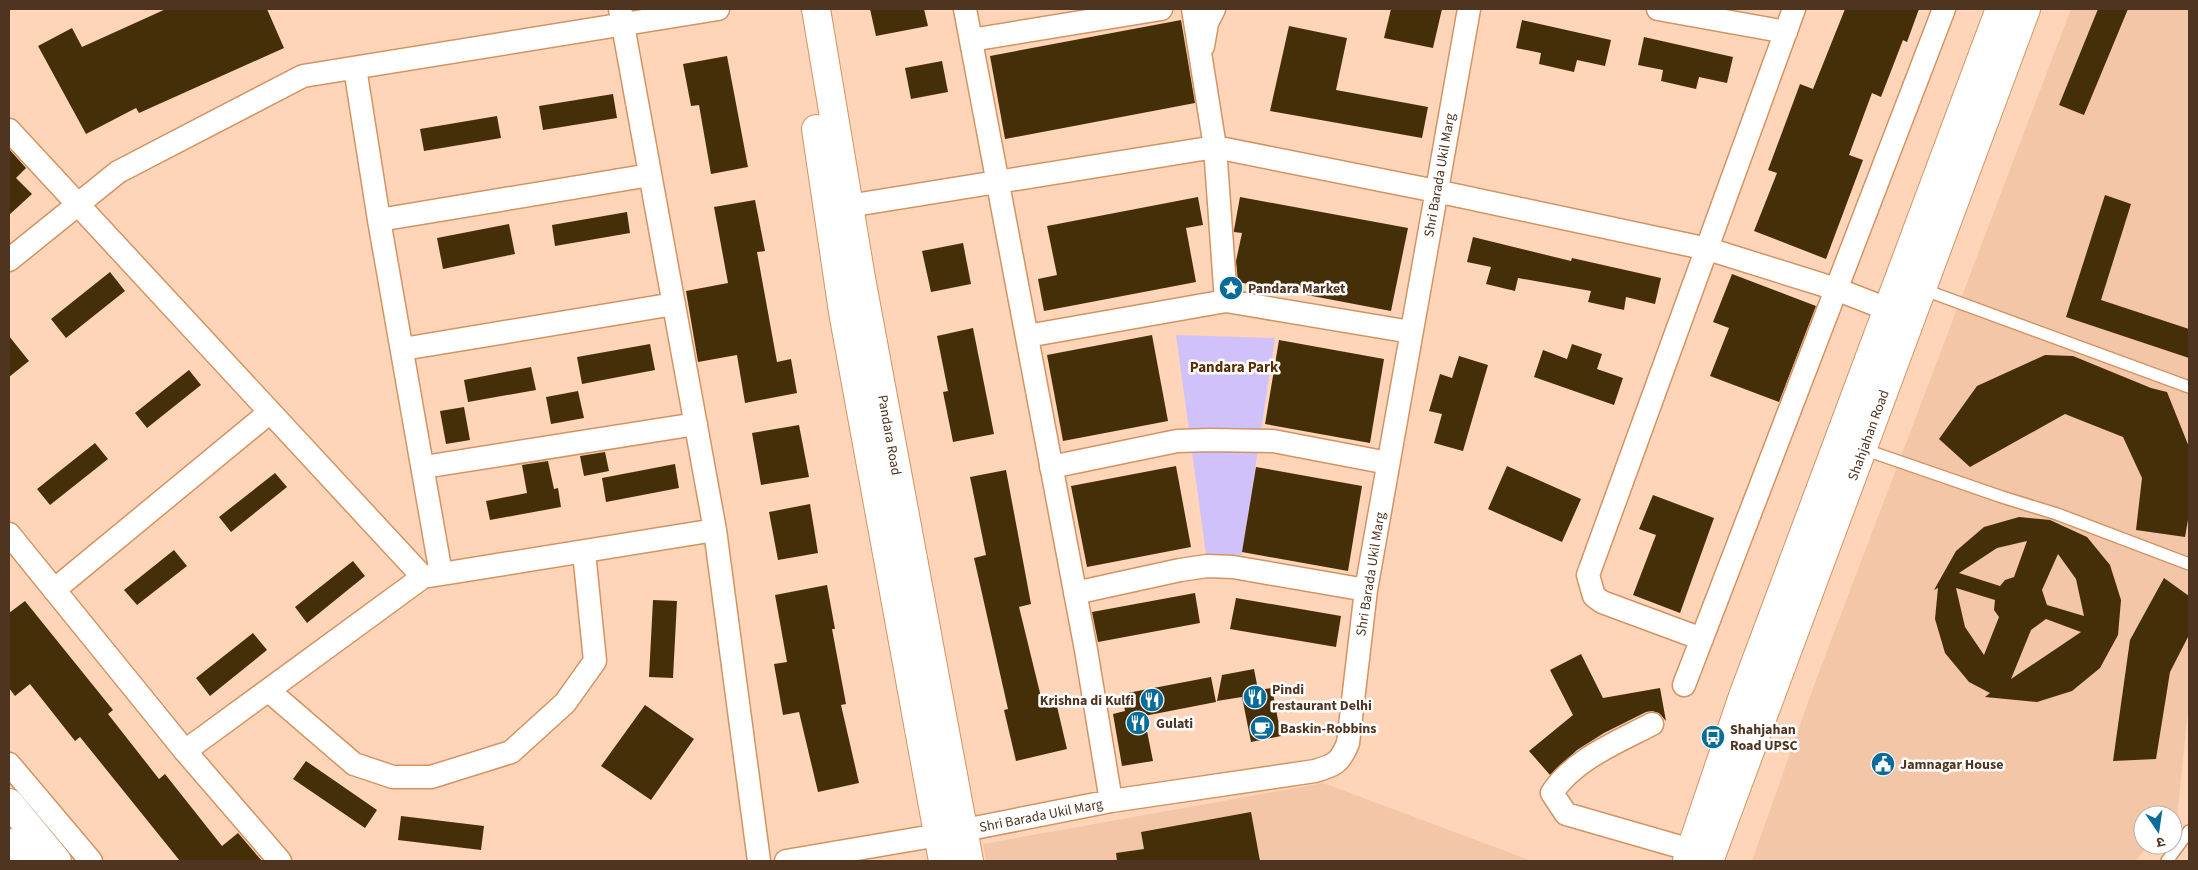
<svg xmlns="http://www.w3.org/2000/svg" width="2198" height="870" viewBox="0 0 2198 870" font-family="'Source Sans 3','Noto Sans Devanagari',sans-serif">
  <rect width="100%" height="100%" fill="#fed5b8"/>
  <path fill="#f2c6a6" d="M2071,9H2189V699L2177,818L2173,822V815H2143V845H2149L2135,861H1752L1816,680Z
    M1323,783L1532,861H986L983,844Z"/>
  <path fill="#d1c1fa" d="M1176,335L1275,338L1242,555L1206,554Z"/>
  <path fill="#452f09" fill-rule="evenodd" d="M166,9H267L284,48L139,113L136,108L86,134L38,46L72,28L82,47Z
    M870,9H924L928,26L876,36Z
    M1391,9H1442L1433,48L1384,38Z
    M1845,9H1919L1907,42L1903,40L1881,97L1872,93L1849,155L1863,160L1826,259L1754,231L1777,173L1768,170L1800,84L1813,89Z
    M2098,9H2128L2084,115L2059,105Z
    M1181,20L1195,103L1005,139L990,56Z
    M1522,20L1611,40L1605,66L1577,60L1574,72L1539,64L1541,53L1516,48Z
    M1289,26L1347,38L1336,90L1428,107L1422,138L1270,111Z
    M1644,37L1733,57L1727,83L1699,77L1696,89L1661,81L1663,70L1638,65Z
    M727,56L748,167L711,174L699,105L691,106L683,64Z
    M942,61L948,92L911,99L905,68Z
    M613,94L617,118L543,130L539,106Z
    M497,116L501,138L424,151L420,129Z
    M9,149L26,168L16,178L32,194L9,215Z
    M2105,195L2131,204L2101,300L2189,329V358L2066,317Z
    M1198,197L1203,225L1186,228L1196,282L1044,311L1038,279L1057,275L1047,226Z
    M1240,197L1408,228L1391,311L1238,282L1236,261L1242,233L1234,232V230Z
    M755,200L765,251L757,252L777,362L791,359L797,393L745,403L737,355L698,362L686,291L728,283L714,207Z
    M627,212L630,233L555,246L552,225Z
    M509,224L515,254L443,269L437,238Z
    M1473,237L1571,261L1572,258L1661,278L1655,304L1626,297L1624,310L1588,302L1591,291L1518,278L1515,291L1486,284L1491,267L1467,262Z
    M963,243L971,284L931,292L922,251Z
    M110,272L125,291L66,338L51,319Z
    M1732,274L1816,306L1779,402L1710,376L1729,328L1713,322Z
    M973,328L994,434L953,442L943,392L948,391L937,336Z
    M1152,335L1168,421L1063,441L1047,355Z
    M9,336L29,361L9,377Z
    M1279,340L1384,359L1370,443L1265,424Z
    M650,344L655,370L582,384L577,357Z
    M1572,344L1602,354L1597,369L1623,378L1614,405L1534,377L1543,350L1567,359Z
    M2045,355L2073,356L2151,388L2167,392L2189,447V514L2185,537L2136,530L2142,478L2123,437L2065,414L1970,467L1939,439L1977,386Z
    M1459,356L1488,365L1463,451L1434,443L1442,414L1429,411L1440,374L1452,378Z
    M531,367L536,390L468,402L464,380Z
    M189,370L201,385L147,428L135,413Z
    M578,391L584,418L551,424L546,397Z
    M464,407L470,440L446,444L440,411Z
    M799,425L809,477L761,485L752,433Z
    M95,443L108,459L50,505L37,489Z
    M605,452L609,471L584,476L580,456Z
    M548,461L554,489L558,488L561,507L490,520L486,501L527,493L522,465Z
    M675,464L679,488L606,502L602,478Z
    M1176,466L1191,547L1087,567L1071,486Z
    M1507,466L1581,499L1562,542L1488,509Z
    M1256,467L1362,486L1348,571L1242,552Z
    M1006,470L1031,604L1019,607L1042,701L1055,698L1067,749L1016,761L1004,710L1008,709L974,558L986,555L970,477Z
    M275,473L287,487L231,532L219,517Z
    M1653,495L1714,518L1680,613L1633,595L1656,535L1639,529Z
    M810,504L818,553L778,560L769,512Z
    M2019,517L2050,520L2087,537L2110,565L2121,600L2118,635L2100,668L2072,691L2037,702L1985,697L1990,693L1969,682L1945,653L1935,619L1938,588L1934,590L1956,551L1984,527ZM2027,541L2014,577L2005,580L2000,586L1959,573L1997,548ZM2058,554L2076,579L2084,616L2047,605L2042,590ZM1956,588L1995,600L1994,610L1999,617L1984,655L1965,627ZM2046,619L2081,632L2011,679L2031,630Z
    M174,550L187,566L137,605L124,590Z
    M353,561L365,576L307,623L295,607Z
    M2164,578L2189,596V635L2170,672L2156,759L2113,761L2130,640Z
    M827,585L835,629H832L846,704L841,705L859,783L818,792L799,712L783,715L774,664L787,662L775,595Z
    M1195,593L1200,623L1098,642L1092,612Z
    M1236,598L1341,616L1336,647L1230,629Z
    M653,600L677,601L673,678L649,677Z
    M25,601L113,710L108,714L159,779L165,774L222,846L238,833L262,861H180L80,737L75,741L30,684L15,696L9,688V613Z
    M253,633L267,650L210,696L196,678Z
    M1581,654L1603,698L1660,688L1666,721L1659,713L1652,711L1646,712L1604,733L1577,750L1550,775L1529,751L1573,715L1550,670Z
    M1254,669L1258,690L1272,688L1281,736L1251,742L1242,697L1217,701L1222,675Z
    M1211,677L1216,702L1144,716L1153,761L1122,766L1113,714L1125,711L1122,694Z
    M645,705L694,739L651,800L601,766Z
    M306,761L377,810L365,828L293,779Z
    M1251,812L1260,861H1117L1116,853L1144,849L1141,832Z
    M401,816L484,826L481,850L398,840Z"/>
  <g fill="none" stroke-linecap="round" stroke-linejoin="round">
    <g stroke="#d39363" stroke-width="14">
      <path id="lane" d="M1922,289L2189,387
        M1863,449L2002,497L2057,514L2189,564
        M2167,861L2189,831"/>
    </g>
    <g stroke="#d39363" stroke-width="25">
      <path id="street" d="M620,9L715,530L759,861
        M965,9L1086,650L1111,801
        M1193,9L1215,147L1226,301
        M1658,9L1786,32
        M971,40L1161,9
        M1203,46L1207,23L1214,9
        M355,68L379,220L441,574
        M9,130L423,577
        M848,206L1215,147L1436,191L1708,249L1836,289L1887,309
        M379,220L650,175
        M9,260L118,172L303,76L718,9
        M1027,336L1226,301L1411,332
        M403,349L674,304
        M424,467L696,424
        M1051,467L1177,441L1210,440L1273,441L1388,463
        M9,534L185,751L280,861
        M54,590L270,412
        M1075,593L1180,570L1207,566L1233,567L1366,590
        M1702,639L1602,602L1594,596L1588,575L1794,9
        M1684,685L1944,9
        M269,691L354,764L393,777H431L511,752L565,703L595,661L584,552
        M1652,724C1618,742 1574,759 1552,793L1566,814L1691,850
        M185,751L423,577L715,530
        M9,764L91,861
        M786,861L939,835L1111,801L1315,771C1335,765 1340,763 1348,743L1366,590L1469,9"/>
    </g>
    <g stroke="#d39363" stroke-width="30">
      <path id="secondary" d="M816,9L861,278L969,861
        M816,129L843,312L943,861
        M9,803L57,861
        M9,843L24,861
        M1687,861L1743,696L2000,9
        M1709,861L2026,9"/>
    </g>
    <use href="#lane" stroke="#fff" stroke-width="11"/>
    <use href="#street" stroke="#fff" stroke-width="22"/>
    <use href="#secondary" stroke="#fff" stroke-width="28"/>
  </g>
  <defs>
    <g id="sight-disc" transform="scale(1.25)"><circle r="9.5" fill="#066c9a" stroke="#fff"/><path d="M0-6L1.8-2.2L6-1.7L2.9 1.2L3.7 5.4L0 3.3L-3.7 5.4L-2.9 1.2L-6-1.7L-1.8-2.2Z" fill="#fff"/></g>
    <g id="restaurant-disc" transform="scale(1.25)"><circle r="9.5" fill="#066c9a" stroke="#fff"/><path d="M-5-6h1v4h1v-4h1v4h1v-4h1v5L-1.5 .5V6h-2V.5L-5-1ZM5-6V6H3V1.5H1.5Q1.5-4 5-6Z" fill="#fff"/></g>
    <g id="cafe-disc" transform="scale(1.25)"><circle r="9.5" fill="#066c9a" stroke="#fff"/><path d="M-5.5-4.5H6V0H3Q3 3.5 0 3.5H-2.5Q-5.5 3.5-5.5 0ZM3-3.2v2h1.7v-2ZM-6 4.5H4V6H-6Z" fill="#fff"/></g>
    <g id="bus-disc" transform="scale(1.25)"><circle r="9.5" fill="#066c9a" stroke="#fff"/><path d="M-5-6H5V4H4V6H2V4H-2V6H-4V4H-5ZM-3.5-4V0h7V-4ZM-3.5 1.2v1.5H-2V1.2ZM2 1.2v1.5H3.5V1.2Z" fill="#fff"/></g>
    <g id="civic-disc" transform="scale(1.25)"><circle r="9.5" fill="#066c9a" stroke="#fff"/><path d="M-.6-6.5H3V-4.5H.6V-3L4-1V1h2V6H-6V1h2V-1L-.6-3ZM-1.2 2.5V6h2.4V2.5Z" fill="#fff"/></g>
  </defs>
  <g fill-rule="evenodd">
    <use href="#sight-disc" x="1231" y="288"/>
    <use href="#restaurant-disc" x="1255" y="697"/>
    <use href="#restaurant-disc" x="1152" y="700"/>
    <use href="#restaurant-disc" x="1138" y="723"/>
    <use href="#cafe-disc" x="1262" y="728"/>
    <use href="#bus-disc" x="1713" y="737"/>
    <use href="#civic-disc" x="1883" y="764"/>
  </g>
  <g text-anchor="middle" stroke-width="5" stroke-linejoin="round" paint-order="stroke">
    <g font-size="14" fill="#4f3420" stroke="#fff">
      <text transform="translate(1439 175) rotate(-80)" y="5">Shri Barada Ukil Marg</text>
      <text transform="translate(890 435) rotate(80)" y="5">Pandara Road</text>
      <text transform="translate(1868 435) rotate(-70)" y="5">Shahjahan Road</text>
      <text transform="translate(1370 574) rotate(-81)" y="5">Shri Barada Ukil Marg</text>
      <text transform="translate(1041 815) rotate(-11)" y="5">Shri Barada Ukil Marg</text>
    </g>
    <g font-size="14" font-weight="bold" fill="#4f3420" stroke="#fff" text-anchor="start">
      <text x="1248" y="293">Pandara Market</text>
      <text x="1272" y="694">Pindi<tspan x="1272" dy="16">restaurant Delhi</tspan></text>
      <text x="1134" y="705" text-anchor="end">Krishna di Kulfi</text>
      <text x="1156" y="728">Gulati</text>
      <text x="1280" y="733">Baskin-Robbins</text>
      <text x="1730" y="734">Shahjahan<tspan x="1730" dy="16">Road UPSC</tspan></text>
      <text x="1900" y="769">Jamnagar House</text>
    </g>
    <g font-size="15" font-weight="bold" fill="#582d04" stroke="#fff">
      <text x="1234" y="372">Pandara Park</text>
    </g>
  </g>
  <rect width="2198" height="870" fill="none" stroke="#4f3420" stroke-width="20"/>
  <g transform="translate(2158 830) rotate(167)"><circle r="24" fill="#ffffff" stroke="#b9aea6"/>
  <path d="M0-4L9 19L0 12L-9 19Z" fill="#066c9a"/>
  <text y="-8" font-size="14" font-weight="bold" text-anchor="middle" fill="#4f3420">उ</text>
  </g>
</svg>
